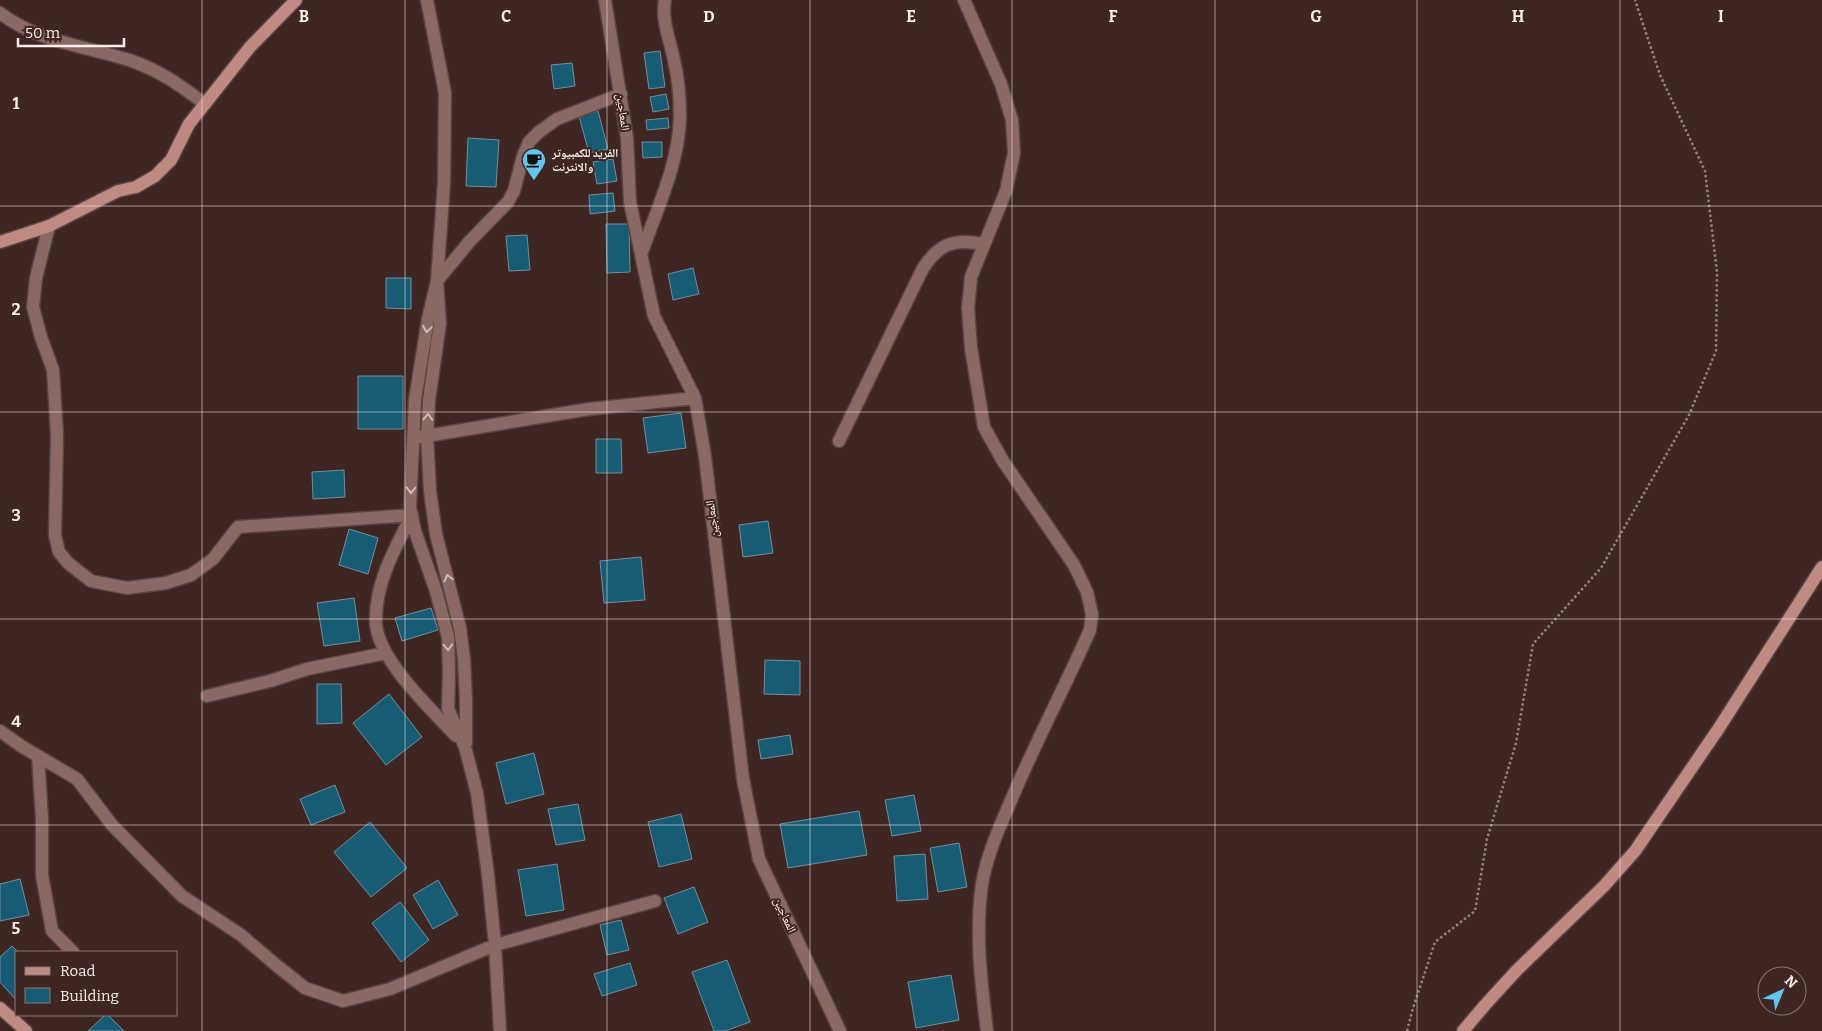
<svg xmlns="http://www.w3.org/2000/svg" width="1822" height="1031" viewBox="0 0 1822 1031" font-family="Bitter,'Noto Naskh Arabic',serif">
  <rect width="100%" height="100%" fill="#3e2623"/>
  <path fill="#175b74" stroke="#738e9b" d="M660,51L665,87L649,89L644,53Z
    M572,63L575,86L554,89L551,65Z
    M666,94L669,109L653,112L650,97Z
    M598,111L608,149L589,153L579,116Z
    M668,118L669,128L647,130L646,120Z
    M468,138L499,140L496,187L466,186Z
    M642,142H662V157L643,158Z
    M613,159L617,181L597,184L593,162Z
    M613,193L615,211L590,214L589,195Z
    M606,224H629L630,272L607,273Z
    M527,235L530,270L509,271L506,236Z
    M693,268L699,294L673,300L668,274Z
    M386,278H411V309L386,308Z
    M358,376H403V429H358Z
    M681,413L686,448L648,453L643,418Z
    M596,439H621L622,473H596Z
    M344,470L345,497L313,499L312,472Z
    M768,521L773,553L743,557L739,525Z
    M349,529L378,538L368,574L339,565Z
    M641,557L645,600L604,603L600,561Z
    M354,598L360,641L324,646L317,603Z
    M431,608L438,630L402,641L395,618Z
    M765,660L800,661V695L764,694Z
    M317,684H341L342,723L317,724Z
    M389,694L422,737L386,765L353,723Z
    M790,735L793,754L761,759L758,740Z
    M534,753L544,794L506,804L496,763Z
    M335,785L345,812L311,825L300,799Z
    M914,795L921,831L892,836L885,800Z
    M578,804L585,840L556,845L548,809Z
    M859,811L867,855L788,868L780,824Z
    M681,814L692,859L659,867L648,822Z
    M370,822L407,868L371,897L334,852Z
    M959,843L967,887L938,892L930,848Z
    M925,854L928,899L897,901L894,856Z
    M557,864L564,910L526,916L518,870Z
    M20,879L29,915L0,921V884Z
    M438,880L458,915L433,929L413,895Z
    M694,887L708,922L678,934L664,898Z
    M400,902L429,940L401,962L372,923Z
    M621,920L629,950L607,955L600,925Z
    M12,946L18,952H16V1000L0,982V957Z
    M727,960L750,1022L725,1031H714L692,972Z
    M630,963L637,985L602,996L594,974Z
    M951,975L959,1020L916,1028L908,982Z
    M105,1015H108L124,1031H88Z"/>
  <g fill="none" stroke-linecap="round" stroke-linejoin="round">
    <g stroke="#59423f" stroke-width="15">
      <path id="street" d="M427,0L445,93L444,183L437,281L440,323L429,400L427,436L430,491L436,534L460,628L464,659L466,701V743
        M605,0L627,138L630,202L654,316L695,398L705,456L743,779L759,859L840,1031
        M964,0L1001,84L1012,120L1014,153L1006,191L971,277L968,308L971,348L984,427L1003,461L1074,565L1087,592L1092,614L1090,630C1065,687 1036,741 1012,798C1000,826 987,854 982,884C975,933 981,982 987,1031
        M0,13C38,42 85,46 129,60C159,70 180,85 205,104
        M49,226L36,278L33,307L41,337L53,370L57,435L55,535L59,552L68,563L91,581L127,588L166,583L191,575L213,559L238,527L412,515
        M642,252C657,209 679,163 680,117C680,99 678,77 674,60C670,40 661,20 665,0
        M420,437L589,409L695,398
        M839,441L922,270C938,244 954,238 983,244
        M412,515C395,548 374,585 376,624C379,661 431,709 456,736
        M207,696L270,681L307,669L386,653
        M0,731L21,746L77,779L112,825L182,896L241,935L276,965L305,988L343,1001L390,989L495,945L655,901
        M38,756L42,819V875L52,931L73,952
        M500,1031L495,945L488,875L477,793L465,747L448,709L449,673L448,637L436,591L415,531L410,507L415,400L428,319L437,281L469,242L508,202L514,191L523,156L529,142L539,132L557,119L621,94"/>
    </g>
    <g stroke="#59423f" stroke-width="15">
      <path id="secondary" d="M0,242L49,226L118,191L136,187L155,176L171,160L189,124L250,47L296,0
        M0,1008L26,1031
        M1463,1031L1485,1005L1517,970L1604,886L1635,851L1719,728L1822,567"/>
    </g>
    <path stroke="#94807d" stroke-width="2.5" stroke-dasharray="2.5 2.5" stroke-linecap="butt" d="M1407,1031L1413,1008L1435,942L1475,911L1487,839L1516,743L1533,644L1601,568L1689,415L1716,351L1717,272L1705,171L1660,75L1635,0"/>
    <use href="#street" stroke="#8a6964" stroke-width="12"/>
    <use href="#secondary" stroke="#be8a82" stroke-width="12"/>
  </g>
  <defs><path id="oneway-chevron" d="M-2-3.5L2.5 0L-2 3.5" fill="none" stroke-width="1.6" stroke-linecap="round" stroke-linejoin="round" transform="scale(1.25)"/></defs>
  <g stroke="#cfb8b4">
    <use href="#oneway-chevron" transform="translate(427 329) rotate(99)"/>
    <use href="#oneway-chevron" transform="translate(428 417) rotate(-87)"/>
    <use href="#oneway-chevron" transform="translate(411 490) rotate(91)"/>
    <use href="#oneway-chevron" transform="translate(448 578) rotate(-105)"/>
    <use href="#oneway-chevron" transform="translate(448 647) rotate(87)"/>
  </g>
  <path fill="none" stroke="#fdedea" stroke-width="1" stroke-opacity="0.55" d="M202,0V1031M405,0V1031M607,0V1031M810,0V1031M1012,0V1031M1215,0V1031M1417,0V1031M1620,0V1031M0,206H1822M0,412H1822M0,619H1822M0,825H1822"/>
  <defs>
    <g id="cafe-pin" transform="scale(1.25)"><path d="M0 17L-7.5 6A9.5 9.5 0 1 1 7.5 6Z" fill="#64c5ee" stroke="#3e2623"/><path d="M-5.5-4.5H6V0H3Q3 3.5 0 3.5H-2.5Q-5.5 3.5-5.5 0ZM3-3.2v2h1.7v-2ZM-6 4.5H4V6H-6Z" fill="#111"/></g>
  </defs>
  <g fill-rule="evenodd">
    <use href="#cafe-pin" x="534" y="160"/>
  </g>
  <g text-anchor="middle" stroke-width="4" stroke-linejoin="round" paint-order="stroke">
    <g font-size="12" fill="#fdedea" stroke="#3e2623">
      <text transform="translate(623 112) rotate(82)" y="4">المعاجين</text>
      <text transform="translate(712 519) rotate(-97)" y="4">المعاجين</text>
      <text transform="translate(785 915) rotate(65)" y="4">المعاجين</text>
    </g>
    <g font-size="12" font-weight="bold" fill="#fdedea" stroke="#3e2623" text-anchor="start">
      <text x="552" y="157">الفريد للكمبيوتر<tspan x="552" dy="14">والانترنت</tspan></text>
    </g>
  </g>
  <g font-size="16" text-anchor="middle" font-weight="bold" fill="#fdedea" stroke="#3e2623" stroke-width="4" stroke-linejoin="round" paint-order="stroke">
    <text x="304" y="22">B</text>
    <text x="506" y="22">C</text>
    <text x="709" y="22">D</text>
    <text x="911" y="22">E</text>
    <text x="1113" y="22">F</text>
    <text x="1316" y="22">G</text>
    <text x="1518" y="22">H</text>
    <text x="1721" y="22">I</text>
    <text x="16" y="109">1</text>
    <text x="16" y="315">2</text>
    <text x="16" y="521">3</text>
    <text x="16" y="727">4</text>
    <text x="16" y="934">5</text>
  </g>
  <rect x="15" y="951" width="162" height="65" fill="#3e2623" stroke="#8a7673"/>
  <rect x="25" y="967" width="25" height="8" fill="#be8a82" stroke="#8a7673"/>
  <text x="60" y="976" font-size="15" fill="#fdedea">Road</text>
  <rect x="25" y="988" width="25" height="15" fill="#175b74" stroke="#8a7673"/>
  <text x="60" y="1001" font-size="15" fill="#fdedea">Building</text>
  <g transform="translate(1782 991) rotate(44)"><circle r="24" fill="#3e2623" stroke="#8a7673"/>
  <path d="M0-4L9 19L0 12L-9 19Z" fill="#64c5ee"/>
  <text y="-8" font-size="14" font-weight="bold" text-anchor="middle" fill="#fdedea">N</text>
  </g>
  <path d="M18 38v8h106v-8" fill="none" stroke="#fdedea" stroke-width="2.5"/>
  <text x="25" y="38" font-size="15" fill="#fdedea" stroke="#3e2623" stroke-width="4" paint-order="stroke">50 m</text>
</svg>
